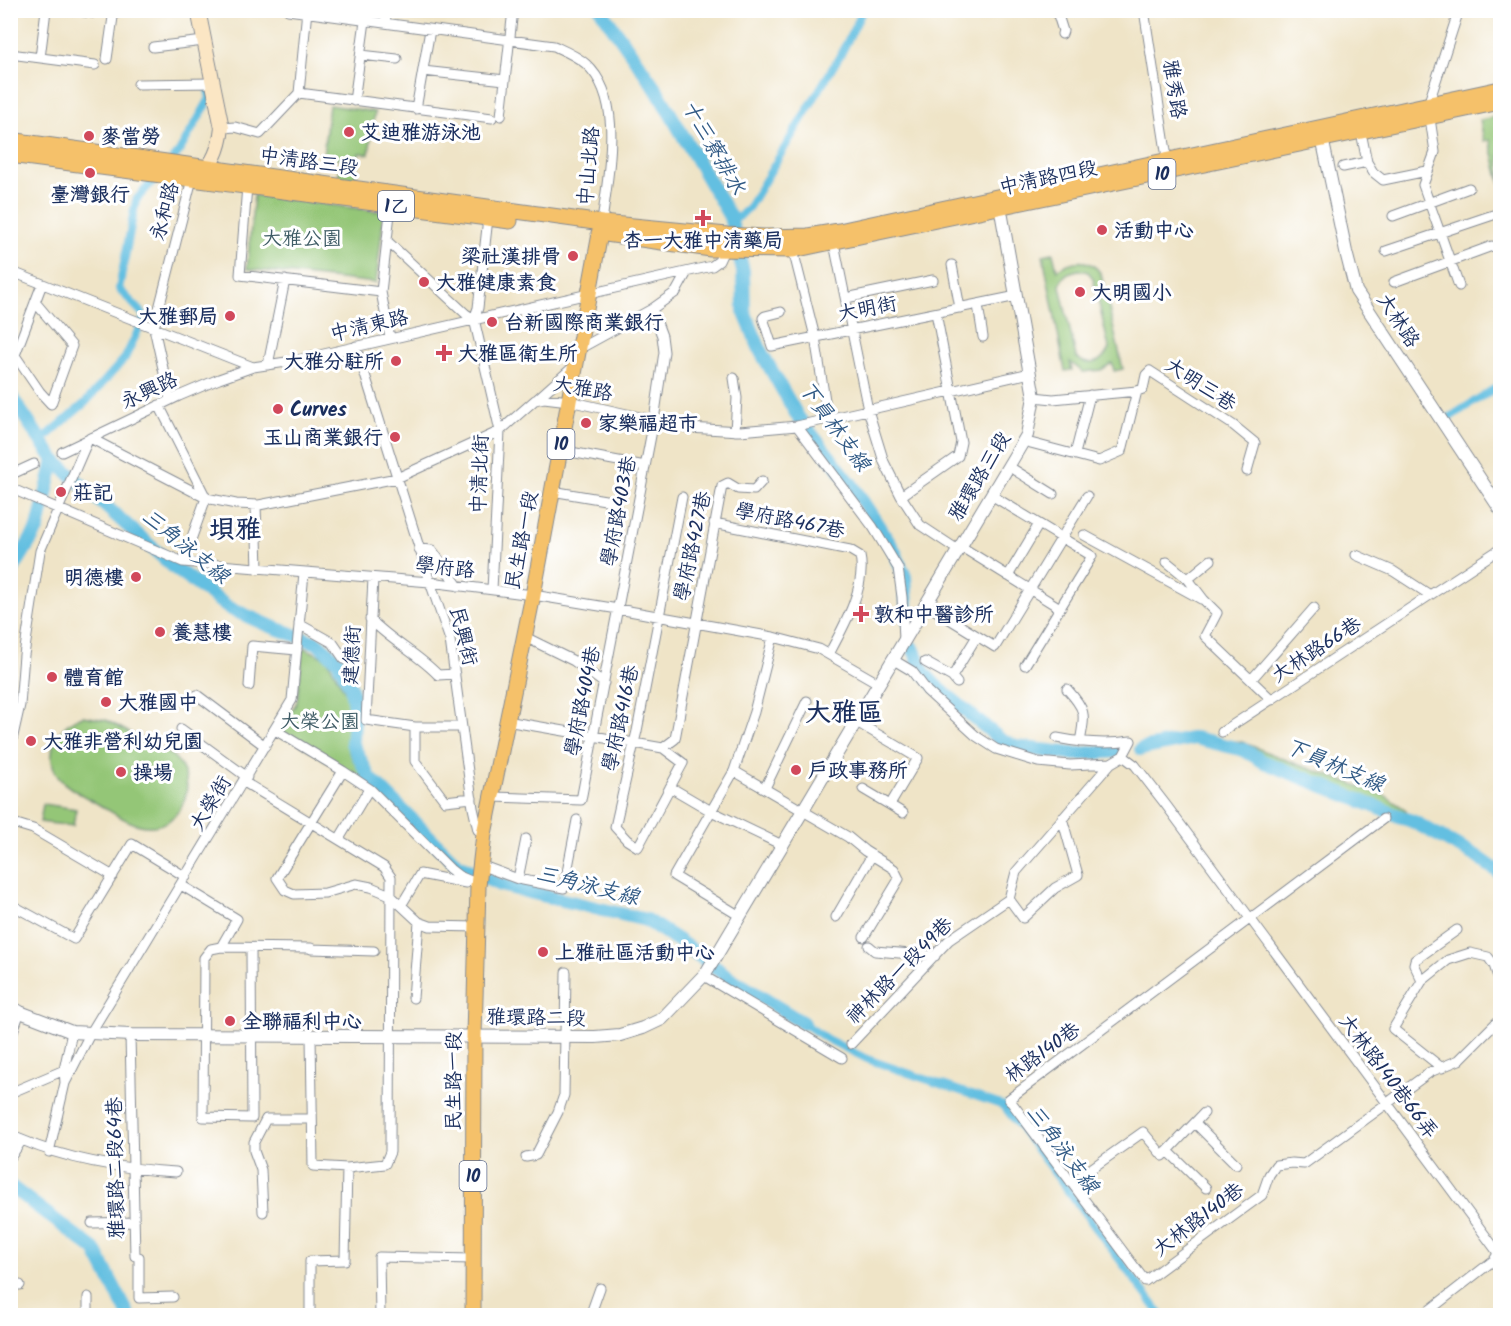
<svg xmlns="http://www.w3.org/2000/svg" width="1511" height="1326" viewBox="0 0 1511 1326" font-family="Kalam,'LXGW WenKai TC',sans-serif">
  <rect width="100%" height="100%" fill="#fff"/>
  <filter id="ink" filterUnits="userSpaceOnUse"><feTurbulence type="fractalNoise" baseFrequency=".0167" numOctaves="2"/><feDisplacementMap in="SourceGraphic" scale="12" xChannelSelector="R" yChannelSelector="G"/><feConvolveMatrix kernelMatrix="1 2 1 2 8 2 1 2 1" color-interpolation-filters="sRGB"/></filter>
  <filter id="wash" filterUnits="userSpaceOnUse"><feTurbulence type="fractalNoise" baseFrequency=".008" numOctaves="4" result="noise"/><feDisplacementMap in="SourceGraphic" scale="24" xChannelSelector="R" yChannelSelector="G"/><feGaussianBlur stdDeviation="1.35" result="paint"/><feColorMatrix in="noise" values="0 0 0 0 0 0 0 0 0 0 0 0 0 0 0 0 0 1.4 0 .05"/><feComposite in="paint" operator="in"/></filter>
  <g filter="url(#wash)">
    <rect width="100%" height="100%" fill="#efe4c7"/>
    <path fill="#94c677" stroke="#587a6a" stroke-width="1.5" fill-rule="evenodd" d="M329,105L375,112L369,154L359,153L355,181L338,179L341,159L323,156Z
      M1500,116V183L1490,140L1484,141L1480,120Z
      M254,195L384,212L376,283L247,269Z
      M1053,253L1057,270C1072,259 1091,257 1101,274L1123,369L1114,371L1112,363L1101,370L1083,372L1070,362L1072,370L1065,371L1043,255ZM1079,270L1088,272L1093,278L1109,348C1103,363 1088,368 1076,357L1060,286C1062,275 1068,272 1079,270Z
      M303,647L327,659L346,693L350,715L347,741L349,752L369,788L283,733L282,727L297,702Z
      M83,716L106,720L173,756C185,768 190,781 185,798C183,806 177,815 170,820C145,837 119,816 98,804C85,796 69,790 59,778C42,755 57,724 83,716Z
      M1234,741L1242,742L1299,765L1384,795L1406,810V813L1288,768Z
      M43,804L76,809L73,826L40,822Z"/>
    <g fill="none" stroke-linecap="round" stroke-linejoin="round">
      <path stroke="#63bfe1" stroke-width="8" d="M173,159L179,152L210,98L208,90
        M730,217H739L749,207L842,52L863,10
        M1447,419L1500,385
        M41,441L85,403L125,358L145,316L119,289L136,200L160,173
        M803,1023L827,1039L867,1059L1004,1106L1162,1316"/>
      <path stroke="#63bfe1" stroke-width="14" d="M601,10L656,89L730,217L743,271L744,311L761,352L798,417L852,485L894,550L905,577L908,621
        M10,395L54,460L176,569L229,608L270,626L317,643L338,661L351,687L355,713L352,743L369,777L457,864L500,885L646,920L679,941L727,976L803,1023
        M10,574L38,528L54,460
        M913,648L924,673L936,686L1001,740L1016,747L1075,754L1119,751
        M1141,749L1195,738L1244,750L1264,762L1414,822L1476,856L1500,873
        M10,1186L95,1250L129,1316"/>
    </g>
  </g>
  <g filter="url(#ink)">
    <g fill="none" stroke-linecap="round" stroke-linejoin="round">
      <g stroke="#858a92" stroke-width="11">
        <path id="minor" d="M70,10L93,13
          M288,10L554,46C565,51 577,56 586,64C626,100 607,176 602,223
          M1144,10L1168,164
          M385,23L387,10
          M1062,34L1063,31L1057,12L1159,10
          M153,47L204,41
          M10,54L95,65
          M361,55L397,59
          M40,58L46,10
          M107,59L114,10
          M423,71L505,80
          M138,84L213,83
          M299,93L492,118
          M299,93L307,10
          M354,101L365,21
          M416,109L430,30
          M501,116L513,10
          M222,128L235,127L260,134L299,93
          M1367,162L1373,172L1383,180L1427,171
          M1343,167L1367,162L1361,132
          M247,186L240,275L381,292
          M1393,216L1469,188
          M488,218L478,308L474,319L500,431L492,590
          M387,241L466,314L474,319
          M834,243L868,410L884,462L901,496L920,525L958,550
          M793,250L815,337L828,419
          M1386,251L1493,215
          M952,265L960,308
          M10,271L253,367
          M1394,282L1492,246
          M1459,286L1423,185L1435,152L1428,105L1459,10
          M846,298L933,280
          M978,305L983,337
          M781,312L765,316L763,318L772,346L1017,296
          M390,338L381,292L391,205
          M356,346L430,582L450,640L473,808L478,830L484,834
          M10,348L40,392L51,404L72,346L35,302
          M579,349L652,309L676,292L687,272
          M15,355L42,284
          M268,365L285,280
          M734,378L737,398L735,431
          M1034,397L1053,399L1137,391L1143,389L1146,375L1150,371L1233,425L1255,443L1247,471
          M537,399L574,366
          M170,400L154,328L192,179
          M159,405L206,498L183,562
          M797,426L873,527L898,568L902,597L904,640
          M90,438L206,498L236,504L259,505L397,478L500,431L535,400L544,398L569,401L689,428L740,431L797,426L1030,373
          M1023,441L1099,461L1122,451L1137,391
          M560,450L645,466
          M62,452L179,396L219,379L253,367L293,361L712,266L719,261L726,246
          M1075,454L1090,395
          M1008,466L1053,494
          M10,475L34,464
          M10,488L183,562L430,582L533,595L618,609L773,637L819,649L878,683
          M552,491L617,502
          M991,495L1092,556L1025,665
          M901,496L958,456L961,442L936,313
          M256,505L258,569
          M714,523L850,550L860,556C867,586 843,628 829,654
          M1084,535L1201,599
          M960,546L1060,608
          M419,549L432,550L458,586
          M1356,555L1393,571L1430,595
          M1167,562L1188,579L1204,600L1217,613L1205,636L1272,700
          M1008,576L1039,524
          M373,578L366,720L415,727H462
          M1188,579L1211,560
          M925,604L995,647L1087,496
          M370,619C391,641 418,654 438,675L455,674
          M299,624L333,643L344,659
          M523,636L574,661L604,683
          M892,659L912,671L927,691L976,736L996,749L1038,762L1070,765L1111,763L1123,756L1131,741
          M925,662L952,677L957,683
          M952,677L977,636
          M1251,680L1314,608
          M249,686L252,646L297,650
          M1067,689C1087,711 1085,714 1080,742
          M197,695L265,746
          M506,721L663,748L683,763L638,847L627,840L615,827L634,743L637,731L682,497
          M855,721L918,758L890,805L863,789
          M415,727V761L445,801L472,798
          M181,729L247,777
          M275,730L343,771L370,789L450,869L459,876L478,884
          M1222,732L1500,549
          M1057,738C1082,743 1105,745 1131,741
          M663,748L675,739L722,486L728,483L738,489L754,490L762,481
          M10,749L20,705L24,655L40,551L88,440
          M1123,756L1135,765L1166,805L1496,1250L1500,1261
          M343,771L277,878L285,890L294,894L325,893L356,884L371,887L390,895L419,922L430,926L477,927
          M734,771L848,837L865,851L894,869L899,879L864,937
          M244,782L384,867L391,877L390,1152L385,1164L347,1168L313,1166L311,1036
          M670,787L711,811L782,845
          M765,788L807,701
          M492,797L581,800L654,420L664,352L662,336L652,309
          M890,805L903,813
          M1383,819L1009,1099L1145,1281L1262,1195L1269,1175L1276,1165L1292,1163L1304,1164L1430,1072L1459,1060L1500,1019
          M10,822L33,829L113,876
          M339,839L369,789
          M480,865L518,879L564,888L577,820
          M518,879L526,839
          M181,885L237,919L221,947
          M1009,899L1023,918L1055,888L1078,875L1062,818
          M10,904L74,939L132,844L186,877
          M402,904L420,874L466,883
          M740,916L674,876L734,771L754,712L773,637
          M836,917L872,855
          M869,946L875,951L935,956
          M251,948L252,1118L203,1117L204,958L211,949L221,947L311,948
          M311,949L374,951
          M704,976L842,1058
          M1422,981L1448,960L1470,953L1488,957L1494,965L1500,983
          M413,998L419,922
          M130,1035L135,1256L139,1257V1298L173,1297
          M10,1039L20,1012
          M851,1044L949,940L1009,899L1016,872L1111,763
          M1442,1068L1393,1029L1422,981L1414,964L1415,960L1457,930
          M65,1083L90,1034L292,700L304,573
          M10,1093L69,1068
          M1195,1123L1236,1164
          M10,1135L22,1140
          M1168,1151L1206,1188
          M49,1152L65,1083L64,1070L72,1032
          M526,1157L536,1155L558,1112L564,1095L566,972
          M10,1158L22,1140C71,1161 123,1169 176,1172
          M1071,1183L1143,1132L1163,1156L1204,1113
          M263,1212L261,1170L254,1151V1142L266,1119H312
          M92,1223L134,1222
          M10,1285H20
          M88,1297V1316
          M310,1316V1261L345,1260L347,1168
          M380,1316L379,1257L473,1259
          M590,1316L600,1288
          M1422,1316L1494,1260L1498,1254"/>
      </g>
      <g stroke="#858a92" stroke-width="14">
        <path id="tertiary" d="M1321,133L1346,252L1356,291L1500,509
          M10,1006L20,1012L72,1032L130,1035L595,1037L620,1035L643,1028L662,1019L706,973L1027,435L1034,397L999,200"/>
      </g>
      <g stroke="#858a92" stroke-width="16">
        <path id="secondary" d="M198,10L222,128C220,145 215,163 201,173"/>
      </g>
      <g stroke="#858a92" stroke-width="17">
        <path id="primary" d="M10,140L602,223L727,235L765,237L808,236L839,231L1500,89
          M10,155L510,221
          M599,233L711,249L793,250L1500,102
          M473,1316L474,1036L478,886L484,834L533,595L602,223"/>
      </g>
      <use href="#minor" stroke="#fff" stroke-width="9"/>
      <use href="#tertiary" stroke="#fff" stroke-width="12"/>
      <use href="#secondary" stroke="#fbe6c4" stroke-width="14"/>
      <use href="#primary" stroke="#f5c16b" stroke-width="15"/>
    </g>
  </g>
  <g fill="#d1495b" stroke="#fff" stroke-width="2">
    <circle cx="349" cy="132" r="6"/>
    <circle cx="89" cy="136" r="6"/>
    <circle cx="90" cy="173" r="6"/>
    <path d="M700 209h6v6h6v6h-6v6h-6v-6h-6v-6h6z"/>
    <circle cx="1102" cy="230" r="6"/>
    <circle cx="573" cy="256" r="6"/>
    <circle cx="424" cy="282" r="6"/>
    <circle cx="1080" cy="292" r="6"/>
    <circle cx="230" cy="316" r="6"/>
    <circle cx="492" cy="322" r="6"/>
    <path d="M441 344h6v6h6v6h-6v6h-6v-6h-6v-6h6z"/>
    <circle cx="396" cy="361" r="6"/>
    <circle cx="278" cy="409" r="6"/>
    <circle cx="586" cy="423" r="6"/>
    <circle cx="395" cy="437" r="6"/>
    <circle cx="61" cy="492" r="6"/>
    <circle cx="136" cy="577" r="6"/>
    <path d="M858 605h6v6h6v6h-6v6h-6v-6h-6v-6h6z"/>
    <circle cx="160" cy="632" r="6"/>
    <circle cx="52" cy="677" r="6"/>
    <circle cx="106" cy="702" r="6"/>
    <circle cx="31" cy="741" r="6"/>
    <circle cx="796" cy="770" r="6"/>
    <circle cx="121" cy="772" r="6"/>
    <circle cx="543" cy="952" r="6"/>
    <circle cx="230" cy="1021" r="6"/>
  </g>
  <g text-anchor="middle" stroke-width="6" stroke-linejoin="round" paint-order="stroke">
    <g fill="#fff" stroke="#5f6d8e" stroke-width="1.5">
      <rect x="1148.5" y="159" width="27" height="30" rx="4.5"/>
      <rect x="378" y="191" width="36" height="30" rx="4.5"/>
      <rect x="547.5" y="429" width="27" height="30" rx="4.5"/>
      <rect x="459.5" y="1161" width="27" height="30" rx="4.5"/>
    </g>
    <g font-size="18" font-weight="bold" fill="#1b2f5e">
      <text x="1162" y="180">10</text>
      <text x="396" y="212">1乙</text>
      <text x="561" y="450">10</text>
      <text x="473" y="1182">10</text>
    </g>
    <g font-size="20" fill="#1b2f5e" stroke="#fff">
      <text transform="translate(1175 89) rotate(81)" y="7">雅秀路</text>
      <text transform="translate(309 161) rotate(8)" y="7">中清路三段</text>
      <text transform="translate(588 166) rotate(-85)" y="7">中山北路</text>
      <text transform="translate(1048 177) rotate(-12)" y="7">中清路四段</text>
      <text transform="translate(164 211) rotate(-75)" y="7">永和路</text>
      <text transform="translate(867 308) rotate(-11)" y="7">大明街</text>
      <text transform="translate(1399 320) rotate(57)" y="7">大林路</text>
      <text transform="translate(369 325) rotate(-13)" y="7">中清東路</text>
      <text transform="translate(1201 384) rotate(33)" y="7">大明三巷</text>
      <text transform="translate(583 388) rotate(10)" y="7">大雅路</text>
      <text transform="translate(149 390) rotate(-25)" y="7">永興路</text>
      <text transform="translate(479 474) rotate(-88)" y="7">中清北街</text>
      <text transform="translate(979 476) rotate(-59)" y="7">雅環路三段</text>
      <text transform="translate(618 511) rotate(-79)" y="7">學府路403巷</text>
      <text transform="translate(790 520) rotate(11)" y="7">學府路467巷</text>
      <text transform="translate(521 540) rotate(-79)" y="7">民生路一段</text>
      <text transform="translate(692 546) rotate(-78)" y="7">學府路427巷</text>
      <text transform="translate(445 567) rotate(6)" y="7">學府路</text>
      <text transform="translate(464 636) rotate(76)" y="7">民興街</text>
      <text transform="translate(1316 649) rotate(-33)" y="7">大林路66巷</text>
      <text transform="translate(351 655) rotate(-87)" y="7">建德街</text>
      <text transform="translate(582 701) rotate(-79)" y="7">學府路404巷</text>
      <text transform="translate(620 718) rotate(-78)" y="7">學府路416巷</text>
      <text transform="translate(210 803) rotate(-59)" y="7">大榮街</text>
      <text transform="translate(899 970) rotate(-45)" y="7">神林路一段49巷</text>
      <text transform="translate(536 1017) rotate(1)" y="7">雅環路二段</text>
      <text transform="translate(1042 1052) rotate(-36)" y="7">林路140巷</text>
      <text transform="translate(1389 1076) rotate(53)" y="7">大林路140巷66弄</text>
      <text transform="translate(453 1081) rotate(-90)" y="7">民生路一段</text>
      <text transform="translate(115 1168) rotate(-91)" y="7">雅環路二段64巷</text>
      <text transform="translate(1198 1219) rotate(-37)" y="7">大林路140巷</text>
    </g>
    <g font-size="20" font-weight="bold" fill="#1b2f5e" stroke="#fff" text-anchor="start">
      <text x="361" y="139">艾迪雅游泳池</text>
      <text x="101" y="143">麥當勞</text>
      <text x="90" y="201" text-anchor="middle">臺灣銀行</text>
      <text x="1114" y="237">活動中心</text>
      <text x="703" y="247" text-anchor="middle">杏一大雅中清藥局</text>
      <text x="561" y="263" text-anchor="end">梁社漢排骨</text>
      <text x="436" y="289">大雅健康素食</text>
      <text x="1092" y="299">大明國小</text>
      <text x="218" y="323" text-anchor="end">大雅郵局</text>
      <text x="504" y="329">台新國際商業銀行</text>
      <text x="458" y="360">大雅區衛生所</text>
      <text x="384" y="368" text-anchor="end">大雅分駐所</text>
      <text x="290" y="416">Curves</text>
      <text x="598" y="430">家樂福超市</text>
      <text x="383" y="444" text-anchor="end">玉山商業銀行</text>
      <text x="73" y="499">莊記</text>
      <text x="124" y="584" text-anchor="end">明德樓</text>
      <text x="874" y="621">敦和中醫診所</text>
      <text x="172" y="639">養慧樓</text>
      <text x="64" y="684">體育館</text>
      <text x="118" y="709">大雅國中</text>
      <text x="43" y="748">大雅非營利幼兒園</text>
      <text x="808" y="777">戶政事務所</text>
      <text x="133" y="779">操場</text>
      <text x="555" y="959">上雅社區活動中心</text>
      <text x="242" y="1028">全聯福利中心</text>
    </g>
    <g font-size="20" fill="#3f5c66" stroke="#fff">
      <text x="302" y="245">大雅公園</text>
      <text x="320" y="728">大榮公園</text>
    </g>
    <g font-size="21" font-style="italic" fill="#315a85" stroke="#fff">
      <text transform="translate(714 147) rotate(60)" y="7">十三寮排水</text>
      <text transform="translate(835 426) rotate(54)" y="7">下員林支線</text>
      <text transform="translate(186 546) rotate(39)" y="7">三角泳支線</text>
      <text transform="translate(1335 765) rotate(23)" y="7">下員林支線</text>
      <text transform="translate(588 885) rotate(14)" y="7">三角泳支線</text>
      <text transform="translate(1063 1149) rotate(53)" y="7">三角泳支線</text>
    </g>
    <g font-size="26" font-weight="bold" fill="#1b2f5e" stroke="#fff">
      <text x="235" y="538">垻雅</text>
      <text x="844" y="721">大雅區</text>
    </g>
  </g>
  <rect width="1511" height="1326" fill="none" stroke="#fff" stroke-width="36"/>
</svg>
